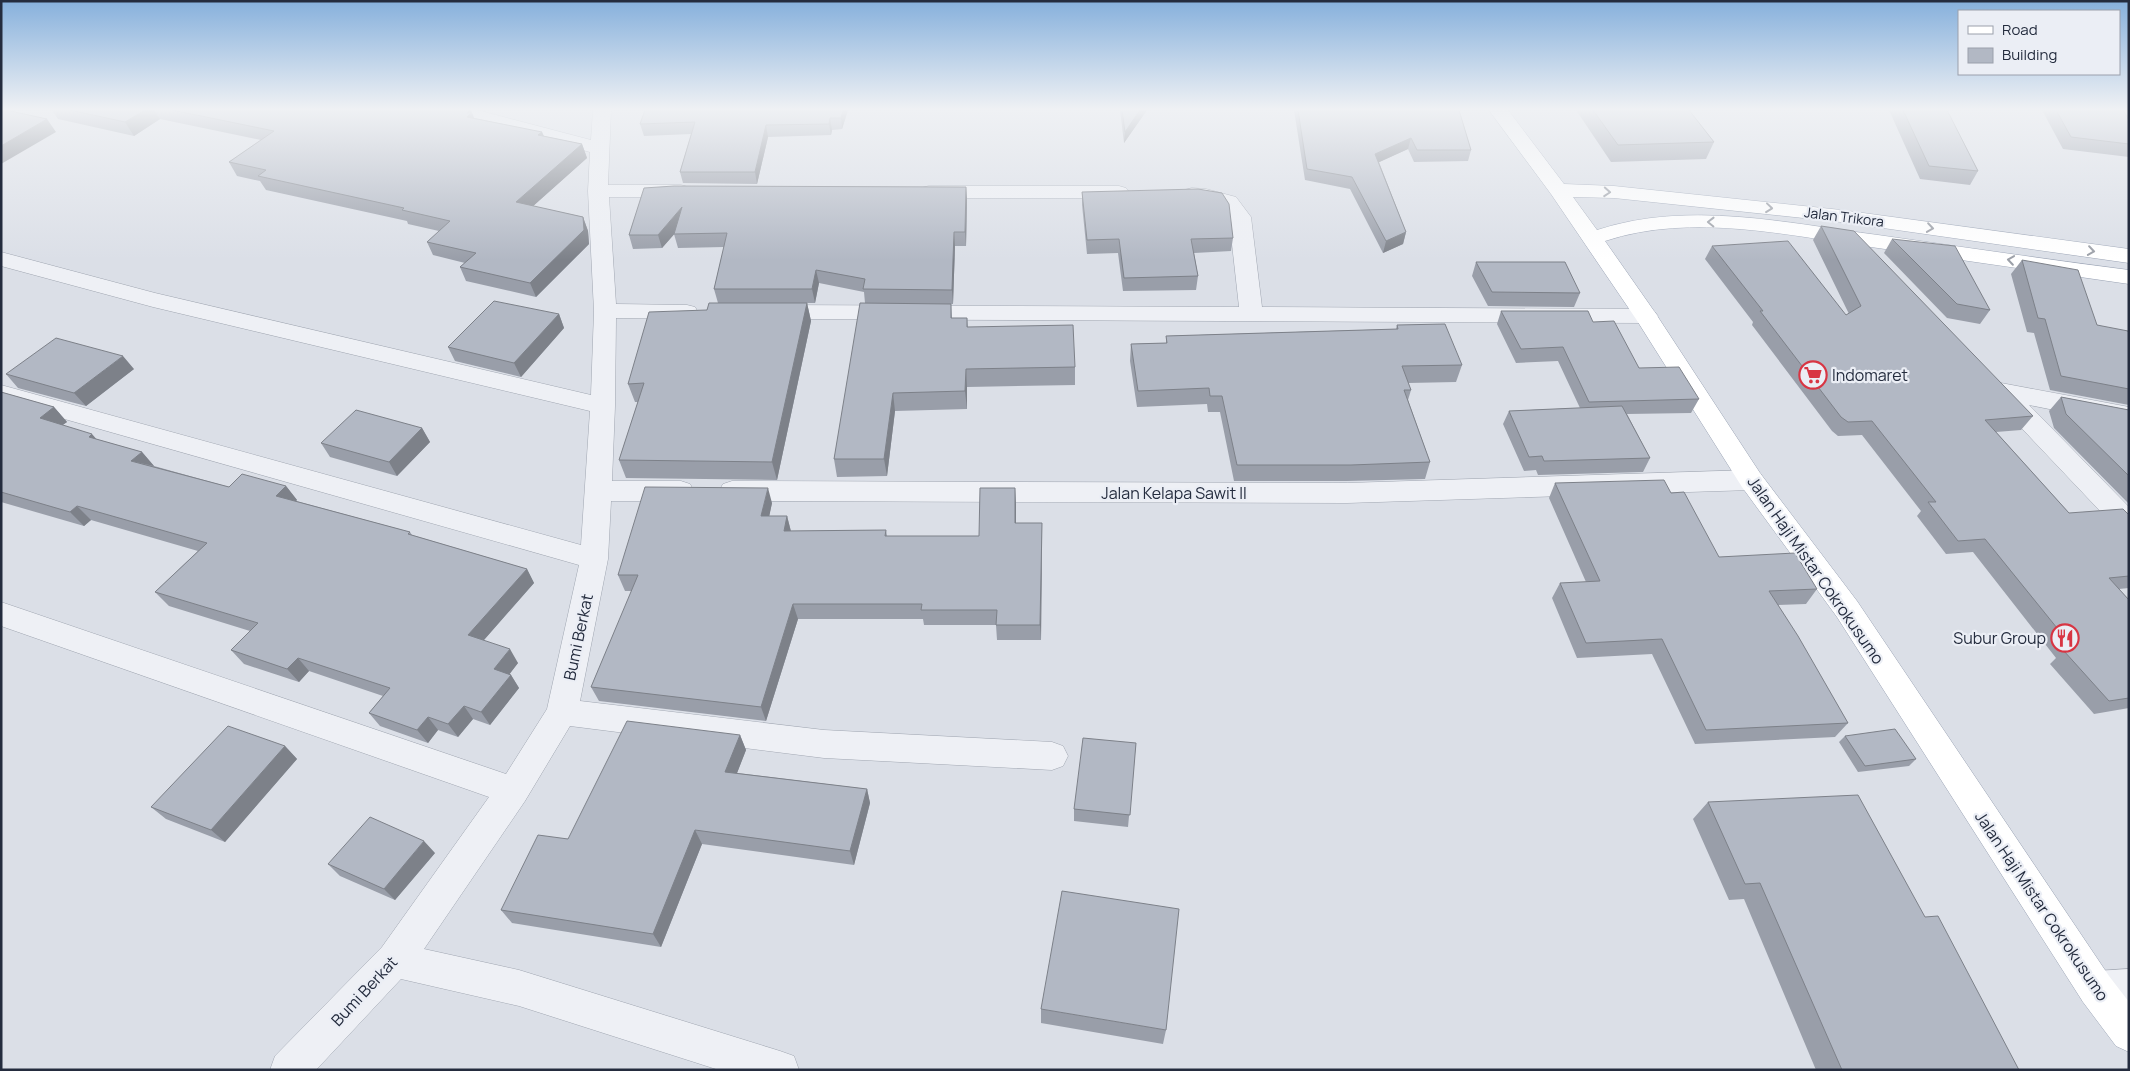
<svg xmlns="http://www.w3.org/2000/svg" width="2130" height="1071" viewBox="0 0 2130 1071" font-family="Manrope,sans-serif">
  <rect width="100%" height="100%" fill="#dbdfe7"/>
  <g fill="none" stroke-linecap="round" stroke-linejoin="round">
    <g stroke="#a0a6b1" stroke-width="1">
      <path id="minor" d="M445,110H477L591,140L593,110H611L608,185H681L688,187L691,191L688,195L681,197H609L616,304L687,305L695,307L698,312L695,317L687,319L616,318L615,406L612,481H681L690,484L694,491L690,498L681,501H611L608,559L580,701L824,730L1052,742L1063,746L1068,756L1063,766L1052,770L824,758L570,726L525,801L424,949L519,970L780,1051L794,1056L799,1070H719L519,1006L401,979L316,1070H270L275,1056L382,947L489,797L1,626V602L506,774L547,709L579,565L1,401V385L581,545L590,411L153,307L1,266V252L155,293L591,395L594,311L588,191L590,152L447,114Z
        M929,186H1119L1126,188L1129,192L1126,196L1119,198H929L922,196L919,192L922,188Z
        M1192,188L1206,189L1236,197L1251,217L1262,307L1646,309L1654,311L1658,316L1654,321L1646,323L773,319L765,317L762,312L765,307L773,305L1239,307L1229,217L1222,205L1185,198L1182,194L1185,190Z
        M2001,383L2129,407V425L2029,405L2129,507V534L2119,531L1992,397L1989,391L1992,385Z
        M1751,470L1760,473L1764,480L1760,487L1751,490L1347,503L732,501L723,498L719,491L723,484L732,481L1347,483Z
        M2129,969V1005L2096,1007L2083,1002L2078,989L2083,976L2096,971Z"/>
    </g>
    <g stroke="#9aa3b4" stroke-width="1">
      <path id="major" d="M1489,110H1508L1564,184L1614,186L1841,210L2129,249V263L1841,222L1614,198L1573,197L1597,230C1688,200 1786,223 1878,235C1961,247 2045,259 2129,270V284C2045,272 1962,260 1878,248C1789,236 1693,212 1605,241L1654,311L1760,473L1857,601L2109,976L2129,1002V1052L2116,1046L2083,1002L1837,617L1742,487L1636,319L1551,194Z"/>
    </g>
    <use href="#minor" fill="#eef0f5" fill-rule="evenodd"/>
    <use href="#major" fill="#fff" fill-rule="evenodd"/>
  </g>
  <path fill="#999ea9" d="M52,110H471L474,118L542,132L544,136L582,144L587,158L533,206L583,217L588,231L589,244L536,297L466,281L460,267L465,263L433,255L427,242L439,231L408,224L407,221L266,190L260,181L237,176L229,162L261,140L160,119L134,136L58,119Z
    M848,110L842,129L832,130L831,135L768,137L757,184L683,183L680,172L691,134L644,136L640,124Z
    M1120,110H1147L1124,143Z
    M1294,110H1459L1471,150L1468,161L1414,162L1408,149L1379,162L1406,232L1403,244L1383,253L1350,189L1305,180Z
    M1576,110H1689L1714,142L1706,159L1611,162Z
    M1889,110H1947L1978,171L1970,185L1920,179Z
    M2042,110H2123L2129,120V157L2063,149Z
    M966,187L967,200L966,246H955L953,304H951L952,318H967L968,327L1075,367V385L967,387V409L895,411L887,476L837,477L834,459L865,303L864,292L819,283L815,303H807L811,321L777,480L626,478L619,460L638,402H635L628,384L707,310L718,303L714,289L724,247L678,248L674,234L662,248L633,249L629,235Z
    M1082,192L1233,238L1231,251L1194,253L1198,276L1196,290L1123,291L1118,253L1087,254L1082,205Z
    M1821,226L2033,416L2021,430L1996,432L2069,513L2129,515V588L2119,589L2129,600V708L2094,714L2050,664L2056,658L1973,552L1946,554L1917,516L1921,511L1862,435L1838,436L1832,431L1752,325L1753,322L1705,259L1712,246L1846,315L1849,314L1813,240Z
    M1892,239L1990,310L1980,324L1947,318L1884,253Z
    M2022,260L2097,325L2129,334V405L2050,390L2034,333L2027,332L2011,274Z
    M1476,262L1580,293L1574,307L1488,306L1472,276Z
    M1501,311L1593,322L1639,368L1699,399L1691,413L1627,414L1650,458L1643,472L1538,475L1536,470L1524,471L1503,424L1509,411L1580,408L1558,361L1516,363L1497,324Z
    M559,314L564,328L521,377L455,361L448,347Z
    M1397,325L1462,365L1456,382L1408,383L1411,390L1408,400L1430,462L1425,479L1347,481H1234L1220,412H1208L1207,404L1137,407L1130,361L1131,344L1166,343V336L1396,329Z
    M134,369L86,406L18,388L6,374Z
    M1,392L54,407L67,422L62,425L96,439L142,452L154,466L229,487L286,486L297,500L296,501L410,532L412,535L527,569L534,583L484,640L518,663L509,674L511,675L519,688L490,725L473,719L458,737L438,730L428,743L380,726L369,713L383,696L309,671L299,682L244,664L231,650L250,631L169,606L155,592L198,551L91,520L84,526L1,502Z
    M2061,397L2129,410V504L2054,428L2049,411Z
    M422,428L430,442L397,476L330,457L321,443Z
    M1555,483L1671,493L1719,557L1817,589L1806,604L1778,605L1848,723L1835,737L1695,744L1652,654L1577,658L1552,598L1560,583L1586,582L1549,498Z
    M1015,488L1016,523H1042L1041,640H997L996,625H924L923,619H798L766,721L599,701L591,687L632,591H625L618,575L772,503L769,516H787L791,531L886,530L887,536H979Z
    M740,735L746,750L737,773L867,789L870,803L854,865L702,844L661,947L512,923L501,910L568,839Z
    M1845,736L1916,759L1909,766L1858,772L1839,742Z
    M1136,743L1128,827L1074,821V809Z
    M285,746L297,759L225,842L166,819L151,807Z
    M1708,802L1925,917L2019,1070H1816L1744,899L1729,900L1693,819Z
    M435,853L395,900L340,876L328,864Z
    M1041,1009L1166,1030L1163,1044L1041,1023Z"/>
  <path fill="#7d8189" d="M145,110H154L160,119L134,136L125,122Z
    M471,110L476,124L467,117V113Z
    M843,110H848L842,129L841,118Z
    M1140,110H1147L1124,143L1125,132Z
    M830,118L832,130L831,135L829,124Z
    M47,119L56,132L1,164V146Z
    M766,125L768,137L757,184L755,172Z
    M542,132L547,145L538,135Z
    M1411,138L1408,149L1373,165L1375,154Z
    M582,144L587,158L522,216L516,202Z
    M966,187L967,200L966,246L965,232Z
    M682,207L686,221L662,248L658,235Z
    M583,217L588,231L589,244L536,297L530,283Z
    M954,232L955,246L953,304L952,290Z
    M1406,232L1403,244L1383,253L1386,241Z
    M816,270L819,283L815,303L812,289Z
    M807,303L811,321L777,480L772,462Z
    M559,314L564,328L521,377L514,363Z
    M123,356L134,369L86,406L74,393Z
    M966,369L967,387V409L965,391Z
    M893,393L895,411L887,476L884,459Z
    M54,407L67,422L53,432L40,418Z
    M422,428L430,442L397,476L389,462Z
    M92,434L105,449L89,437Z
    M142,452L154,466L131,461Z
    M286,486L297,500L287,510L276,496Z
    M768,488L772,503L766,532L761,516Z
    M1015,488L1016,504V538L1015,523Z
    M77,506L91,520L84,526L70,512Z
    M787,516L791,532L784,531Z
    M1042,523V538L1041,640L1040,625Z
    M527,569L534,583L476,649L468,635Z
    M793,604L798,619L766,721L761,707Z
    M510,649L518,663L503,683L494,669Z
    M298,658L309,671L299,682L287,669Z
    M511,675L519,688L490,725L481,712Z
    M464,706L473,719L458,737L448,724Z
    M428,717L438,730L428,743L417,730Z
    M740,735L746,750L732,786L725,772Z
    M285,746L297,759L225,842L211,830Z
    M867,789L870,803L854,865L850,851Z
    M695,830L702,844L661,947L653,934Z
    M424,841L435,853L395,900L384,889Z"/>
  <path fill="#b2b8c4" stroke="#7d8189" d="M1,110H6L47,119L1,146Z
    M70,110H145L125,122Z
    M172,110H470L467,113H471L467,117L542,132L538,135L582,144L516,202L583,217L584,230L530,283L460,267L476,253L427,242L450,221L402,210L404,208L258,176L266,170L229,162L274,131Z
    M645,110H843L841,118H830L829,124L766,125L755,172H680L695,122L640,124Z
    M1122,110H1140L1125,132Z
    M1298,110H1459L1471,150H1417L1411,138L1375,154L1406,232L1386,241L1352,177L1307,169Z
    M1593,110H1689L1714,142L1618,145Z
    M1903,110H1947L1978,171L1929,166Z
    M2056,110H2123L2129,120V144L2071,137Z
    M674,186L966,187L965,232H954L952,290L863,289L865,279L816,270L812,289H714L727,233L674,234L682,207L658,235H629L644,188Z
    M1198,189L1222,193L1229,204L1233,238L1191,239L1198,276L1124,278L1119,239L1087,240L1082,192Z
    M1821,226L1854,231L2033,416L1985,420L2069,513L2123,509L2129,515V576L2109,578L2129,600V698L2109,701L2064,651L2074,649L1985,539L1958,541L1928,502H1936L1872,421L1848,422L1841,417L1760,311H1763L1712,246L1788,241L1846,315L1861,306Z
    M1892,239L1955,246L1990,310L1957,304Z
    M2022,260L2078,270L2097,325L2128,331L2129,334V389L2061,376L2045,319L2038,318Z
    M1476,262H1565L1580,293L1492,292Z
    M494,301L559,314L514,363L448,347Z
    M709,303H807L772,462L619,460L644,383L628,384L649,312L707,310Z
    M860,303L951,304V318H967V327L1073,325L1075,367L966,369L965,391L893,393L884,459H834Z
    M1501,311H1588L1593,322L1614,321L1639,368L1679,367L1699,399L1589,402L1563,347L1521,349Z
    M1445,324L1462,365L1402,366L1411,390H1404L1430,462L1351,465H1237L1222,396H1210L1209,388L1138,391L1131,344L1167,343L1166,336L1398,329L1397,325Z
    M56,338L123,356L74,393L6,374Z
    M1,392L54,407L40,418L92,434L89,437L142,452L131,461L229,487L242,474L286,486L276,496L410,532L408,534L527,569L468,635L510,649L494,669L511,675L481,712L464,706L448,724L428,717L417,730L369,713L390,688L298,658L287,669L231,650L258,623L155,592L207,543L77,506L70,512L1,492Z
    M2061,397L2129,410V476L2066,414Z
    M1622,406L1650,458L1544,461L1542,456L1529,457L1509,411Z
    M356,410L422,428L389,462L321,443Z
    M1664,480L1671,493L1684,492L1719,557L1795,553L1817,589L1769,591L1798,636L1848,723L1706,730L1662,639L1586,643L1560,583L1600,581L1555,483Z
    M645,487L768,488L761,516H787L784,531L886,530L885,536H979L980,488H1015V523H1042L1040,625H996L997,610H921L922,604H793L761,707L591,687L638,575H618Z
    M627,721L740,735L725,772L867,789L850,851L695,830L653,934L501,910L538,835L568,839Z
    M228,726L285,746L211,830L151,807Z
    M1895,729L1916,759L1865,766L1845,736Z
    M1083,738L1136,743L1130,815L1074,809Z
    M1858,795L1925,917L1938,916L2019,1070H1842L1760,883L1745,884L1708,802Z
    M370,817L424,841L384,889L328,864Z
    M1062,891L1179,909L1166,1030L1041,1009Z"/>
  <defs><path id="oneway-chevron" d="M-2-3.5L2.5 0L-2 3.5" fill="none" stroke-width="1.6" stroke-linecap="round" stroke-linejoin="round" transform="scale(1.25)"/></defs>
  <g stroke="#9ca0a8">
    <use href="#oneway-chevron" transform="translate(1607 192) rotate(4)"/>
    <use href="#oneway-chevron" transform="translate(1769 208) rotate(6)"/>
    <use href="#oneway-chevron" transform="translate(1711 222) rotate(-179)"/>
    <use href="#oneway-chevron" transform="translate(1930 228) rotate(8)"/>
    <use href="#oneway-chevron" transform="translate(2091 251) rotate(8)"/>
    <use href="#oneway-chevron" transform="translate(2011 260) rotate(-172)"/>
  </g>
  <linearGradient id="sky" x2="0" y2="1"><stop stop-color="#86b0dc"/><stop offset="0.42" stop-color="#eff1f4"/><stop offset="1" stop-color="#eff1f4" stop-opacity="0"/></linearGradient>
  <rect width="2130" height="260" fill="url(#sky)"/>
  <defs>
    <g id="supermarket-ring" transform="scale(1.4375)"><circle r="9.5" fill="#ebeef5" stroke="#d83543" stroke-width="1.5"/><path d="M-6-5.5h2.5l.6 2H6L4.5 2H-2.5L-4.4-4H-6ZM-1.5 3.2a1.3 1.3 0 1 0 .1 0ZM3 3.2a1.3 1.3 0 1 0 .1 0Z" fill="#d83543"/></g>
    <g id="restaurant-ring" transform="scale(1.4375)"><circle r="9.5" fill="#ebeef5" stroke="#d83543" stroke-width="1.5"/><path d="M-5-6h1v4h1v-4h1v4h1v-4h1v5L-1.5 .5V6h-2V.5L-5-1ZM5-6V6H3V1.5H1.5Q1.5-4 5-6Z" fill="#d83543"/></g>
  </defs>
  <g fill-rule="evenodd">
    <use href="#supermarket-ring" x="1813" y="375"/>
    <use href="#restaurant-ring" x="2065" y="638"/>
  </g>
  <g text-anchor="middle" stroke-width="4.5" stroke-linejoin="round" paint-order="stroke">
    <g font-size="14" fill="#242c3e" stroke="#ebeef5">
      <text transform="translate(1844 217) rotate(7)" y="5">Jalan Trikora</text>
    </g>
    <g font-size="16" fill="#242c3e" stroke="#ebeef5" text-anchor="start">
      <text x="1832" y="381">Indomaret</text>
      <text x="2046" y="644" text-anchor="end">Subur Group</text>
    </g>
    <g font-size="16" fill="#242c3e" stroke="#ebeef5">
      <text x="1174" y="499">Jalan Kelapa Sawit II</text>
      <text transform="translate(1816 570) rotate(55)" y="6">Jalan Haji Mistar Cokrokusumo</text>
      <text transform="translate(578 637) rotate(-78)" y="6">Bumi Berkat</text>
      <text transform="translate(2042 906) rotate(56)" y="6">Jalan Haji Mistar Cokrokusumo</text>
      <text transform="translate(364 991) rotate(-47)" y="6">Bumi Berkat</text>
    </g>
  </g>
  <rect width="2130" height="1071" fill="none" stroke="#242c3e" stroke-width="5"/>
  <rect x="1958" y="10" width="162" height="65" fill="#ebeef5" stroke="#9ba0ac"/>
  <rect x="1968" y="26" width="25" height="8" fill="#ffffff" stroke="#9ba0ac"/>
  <text x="2002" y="35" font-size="15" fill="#242c3e">Road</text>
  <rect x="1968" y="48" width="25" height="15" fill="#b2b8c4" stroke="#9ba0ac"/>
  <text x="2002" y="60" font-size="15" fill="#242c3e">Building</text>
</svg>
